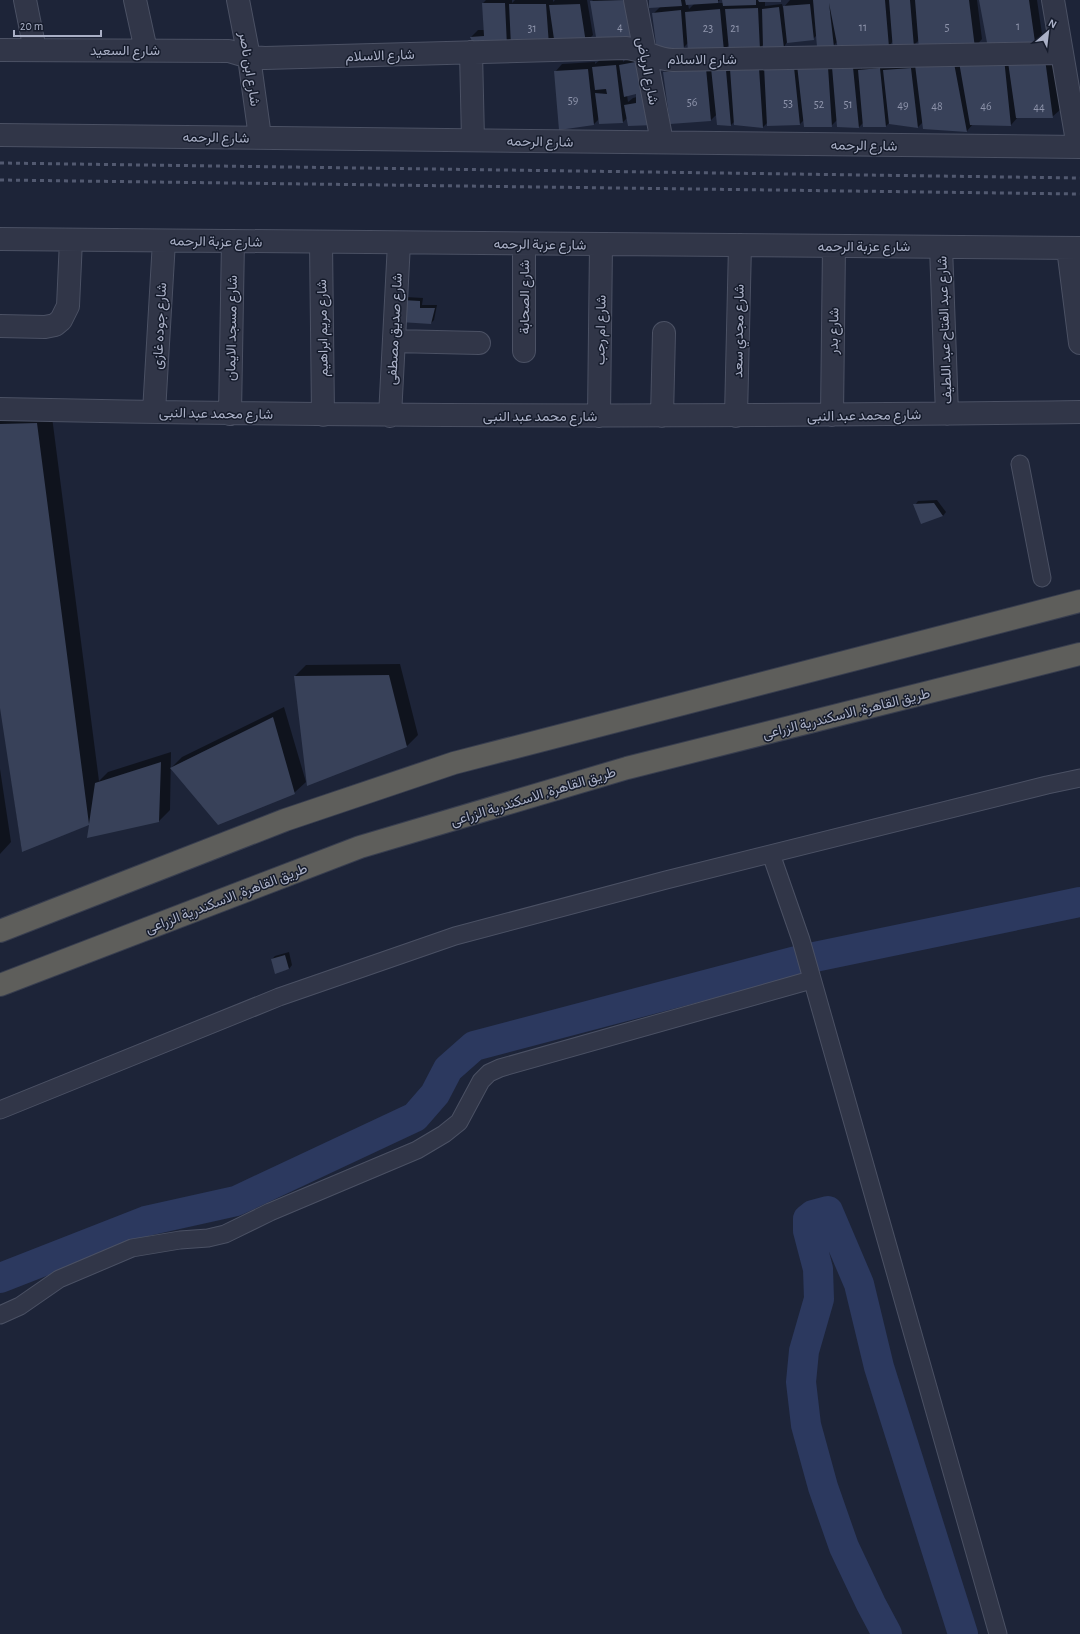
<svg xmlns="http://www.w3.org/2000/svg" width="1080" height="1634" viewBox="0 0 1080 1634" font-family="'Alegreya Sans',Vazirmatn,sans-serif">
  <rect width="100%" height="100%" fill="#1d2438"/>
  <path fill="#0007" fill-rule="evenodd" d="M486,0H512V3L515,0H553V2L555,0H587L593,35L586,42L555,38L548,44L476,46L471,37L478,30H484L483,3Z
    M593,0H634L591,2Z
    M650,0H720L716,3H724L723,0H781L765,1V6L782,4L783,8L790,0H977L982,39L975,47L919,40L913,46L893,41L889,46L837,42L833,46L817,35L813,39L787,42L784,47L764,44L759,49L730,44L724,50L688,43L683,48L653,14L660,7ZM688,4H694L689,9Z
    M980,0H1037L1042,34L1035,42Z
    M1052,52L1060,110L1052,117H1018L1011,125L973,124L967,131L923,122L918,127L890,122L886,126L864,122L859,127L838,126V119L831,126L804,120L800,124L768,125V122L763,127L735,124V121L731,125L717,114L711,120L665,72L672,65L729,67L730,71L739,62L860,60L861,69L867,63Z
    M648,55L662,117H628L623,122L599,119L594,124L555,72L562,64L595,62V64L600,60L623,58V62L627,58ZM637,93V97L633,98L628,102L627,95Z
    M406,297L423,298L422,305H437L434,320L431,323L401,321Z
    M51,409L99,781L108,772L171,752L170,810L159,821L90,824L22,851L0,701V410Z
    M937,500L946,512L943,516L915,505L918,501Z
    M400,664L418,735L407,746L295,676L306,665Z
    M284,707L306,782L294,793L171,768L182,757Z
    M0,769L11,842L0,854Z
    M289,952L292,965L289,969L275,972L272,959L275,956Z"/>
  <g fill="none" stroke-linecap="round" stroke-linejoin="round">
    <path stroke="#2c395f" stroke-width="30" d="M0,1278L146,1221L236,1201L415,1117L435,1094L448,1069L474,1046L800,960L1080,902
      M887,1634L871,1604L844,1547L823,1487L806,1425L801,1382L804,1351L819,1299L818,1269L808,1231V1219L813,1215L828,1211L859,1284L879,1367L963,1634"/>
  </g>
  <path fill="#384159" d="M626,0L634,44L597,43L590,1Z
    M649,0H681L682,6L649,8Z
    M685,0H718V3L686,5Z
    M722,0H756V5L723,6Z
    M758,0H781V2H759Z
    M813,0H885L889,47L838,49L829,3L834,47H817Z
    M889,0H910L914,47L893,50Z
    M915,0H969L975,48L919,50Z
    M979,0H1029L1035,42L988,48Z
    M482,3H505L507,46L475,47L470,37L484,36Z
    M509,4H546L549,45L511,46Z
    M580,4L586,43L555,46L549,5Z
    M810,4L814,40L787,43L783,6Z
    M779,7L784,48H763L762,9Z
    M758,8L760,50H729L725,9Z
    M720,9L724,51L688,52L685,12Z
    M681,10L684,49L657,52L652,13Z
    M1004,58L1011,126L970,125L959,62Z
    M1045,59L1053,118H1016L1008,62Z
    M641,61L655,125L628,126L624,105L636,103V94L624,97L619,65Z
    M954,63L967,132L923,129L915,65Z
    M616,65L623,123L599,124L595,93L607,94L606,89L595,90L592,67Z
    M797,65L828,67L832,127H804Z
    M764,66L794,67L800,125L767,126Z
    M832,67H853L859,128L837,127Z
    M706,68L711,121L670,124L663,72Z
    M711,68L726,70L731,126L717,125Z
    M759,68L763,128L734,125L730,69Z
    M880,68L886,127H863L858,70Z
    M911,68L918,128L889,124L883,70Z
    M588,69L594,125L559,130L554,71Z
    M402,300L420,301V308H435L431,324L400,322Z
    M37,423L89,824L95,783L161,762L159,822L87,838L89,825L22,852L0,708V424Z
    M934,503L943,516L921,524L913,504Z
    M389,675L407,747L307,786L294,676Z
    M273,717L295,794L218,825L170,768Z
    M285,955L289,969L275,974L271,959Z"/>
  <g fill="none" stroke-linecap="round" stroke-linejoin="round">
    <g stroke="#4b5164" stroke-width="19">
      <path id="service" d="M1020,464L1042,578
        M771,854L801,940L998,1634
        M0,1110L279,997L455,936L666,880L1047,785L1080,778
        M0,1315L20,1306L59,1279L132,1248L180,1240L208,1238L225,1234L270,1212L417,1150L444,1134L459,1122L481,1081L489,1073L500,1068L811,980"/>
    </g>
    <g stroke="#4b5164" stroke-width="24">
      <path id="minor" d="M25,0L35,50
        M135,0L146,50
        M238,0L249,57L260,137
        M635,0L662,142
        M1053,0L1078,147
        M0,50L229,51L249,57L265,58L626,48C643,49 656,60 673,60L1062,53
        M471,52L473,140
        M0,135L1080,147
        M0,239L1080,248
        M321,242L323,415
        M524,244V351
        M941,247L947,414
        M1068,248L1080,343
        M0,326L45,327L55,325L61,320L68,306L71,240
        M394,341L479,343
        M0,409C360,417 720,417 1080,412
        M154,412L164,241
        M230,414L233,241
        M832,415L834,246
        M390,416L399,243
        M599,416L601,245
        M662,416L664,333
        M736,416L740,245"/>
    </g>
    <g stroke="#383e4f" stroke-width="24">
      <path id="trunk" d="M0,931L285,820L454,763L1080,601
        M0,985L360,847L627,768L1080,654"/>
    </g>
    <use href="#service" stroke="#313648" stroke-width="17"/>
    <use href="#minor" stroke="#313648" stroke-width="22"/>
    <use href="#trunk" stroke="#5e5e5b" stroke-width="22"/>
    <path stroke="#525970" stroke-width="3" stroke-dasharray="4 4" stroke-linecap="butt" d="M0,163L1080,178
      M0,180L1080,194"/>
  </g>
  <g text-anchor="middle" stroke-width="3" stroke-linejoin="round" paint-order="stroke">
    <g font-size="12" fill="#8e94ab">
      <text x="1018" y="30">1</text>
      <text x="620" y="31">4</text>
      <text x="863" y="31">11</text>
      <text x="947" y="31">5</text>
      <text x="532" y="32">31</text>
      <text x="708" y="32">23</text>
      <text x="735" y="32">21</text>
      <text x="573" y="104">59</text>
      <text x="692" y="106">56</text>
      <text x="788" y="107">53</text>
      <text x="819" y="108">52</text>
      <text x="848" y="108">51</text>
      <text x="903" y="109">49</text>
      <text x="937" y="110">48</text>
      <text x="986" y="110">46</text>
      <text x="1039" y="111">44</text>
    </g>
    <g font-size="14" fill="#aab0c6" stroke="#161c2c">
      <text x="125" y="55">شارع السعيد</text>
      <text transform="translate(380 55) rotate(-2)" y="5">شارع الاسلام</text>
      <text x="702" y="64">شارع الاسلام</text>
      <text transform="translate(250 69) rotate(81)" y="5">شارع ابن ناصر</text>
      <text transform="translate(648 71) rotate(79)" y="5">شارع الرياض</text>
      <text transform="translate(216 137) rotate(1)" y="5">شارع الرحمه</text>
      <text transform="translate(540 141) rotate(1)" y="5">شارع الرحمه</text>
      <text transform="translate(864 145) rotate(1)" y="5">شارع الرحمه</text>
      <text transform="translate(216 241) rotate(1)" y="5">شارع عزبة الرحمه</text>
      <text transform="translate(540 244) rotate(1)" y="5">شارع عزبة الرحمه</text>
      <text x="864" y="251">شارع عزبة الرحمه</text>
      <text transform="translate(524 297) rotate(-90)" y="5">شارع الصحابة</text>
      <text transform="translate(159 326) rotate(-87)" y="5">شارع جوده غازى</text>
      <text transform="translate(231 328) rotate(-89)" y="5">شارع مسجد الايمان</text>
      <text transform="translate(322 328) rotate(-91)" y="5">شارع مريم ابراهيم</text>
      <text transform="translate(394 329) rotate(-87)" y="5">شارع صديق مصطفى</text>
      <text transform="translate(600 330) rotate(-89)" y="5">شارع ام رجب</text>
      <text transform="translate(944 330) rotate(-92)" y="5">شارع عبد الفتاح عبد اللطيف</text>
      <text transform="translate(738 331) rotate(-89)" y="5">شارع مجدي سعد</text>
      <text transform="translate(833 331) rotate(-89)" y="5">شارع بدر</text>
      <text transform="translate(216 413) rotate(1)" y="5">شارع محمد عبد النبى</text>
      <text transform="translate(864 415) rotate(-1)" y="5">شارع محمد عبد النبى</text>
      <text x="540" y="421">شارع محمد عبد النبى</text>
      <text transform="translate(846 713) rotate(-14)" y="5">طريق القاهرة, الاسكندرية الزراعى</text>
      <text transform="translate(533 796) rotate(-17)" y="5">طريق القاهرة, الاسكندرية الزراعى</text>
      <text transform="translate(226 898) rotate(-21)" y="5">طريق القاهرة, الاسكندرية الزراعى</text>
    </g>
  </g>
  <g transform="translate(1048 32) rotate(28)" stroke="#161c2c" stroke-width="3" paint-order="stroke">
  <path d="M0-3L7 15L0 10L-7 15Z" fill="#aab0c6"/>
  <text y="-6" font-size="11" font-weight="bold" text-anchor="middle" fill="#aab0c6">N</text>
  </g>
  <path d="M14 30v6h87v-6" fill="none" stroke="#aab0c6" stroke-width="2"/>
  <text x="20" y="30" font-size="12" fill="#aab0c6" stroke="#161c2c" stroke-width="3" paint-order="stroke">20 m</text>
</svg>
